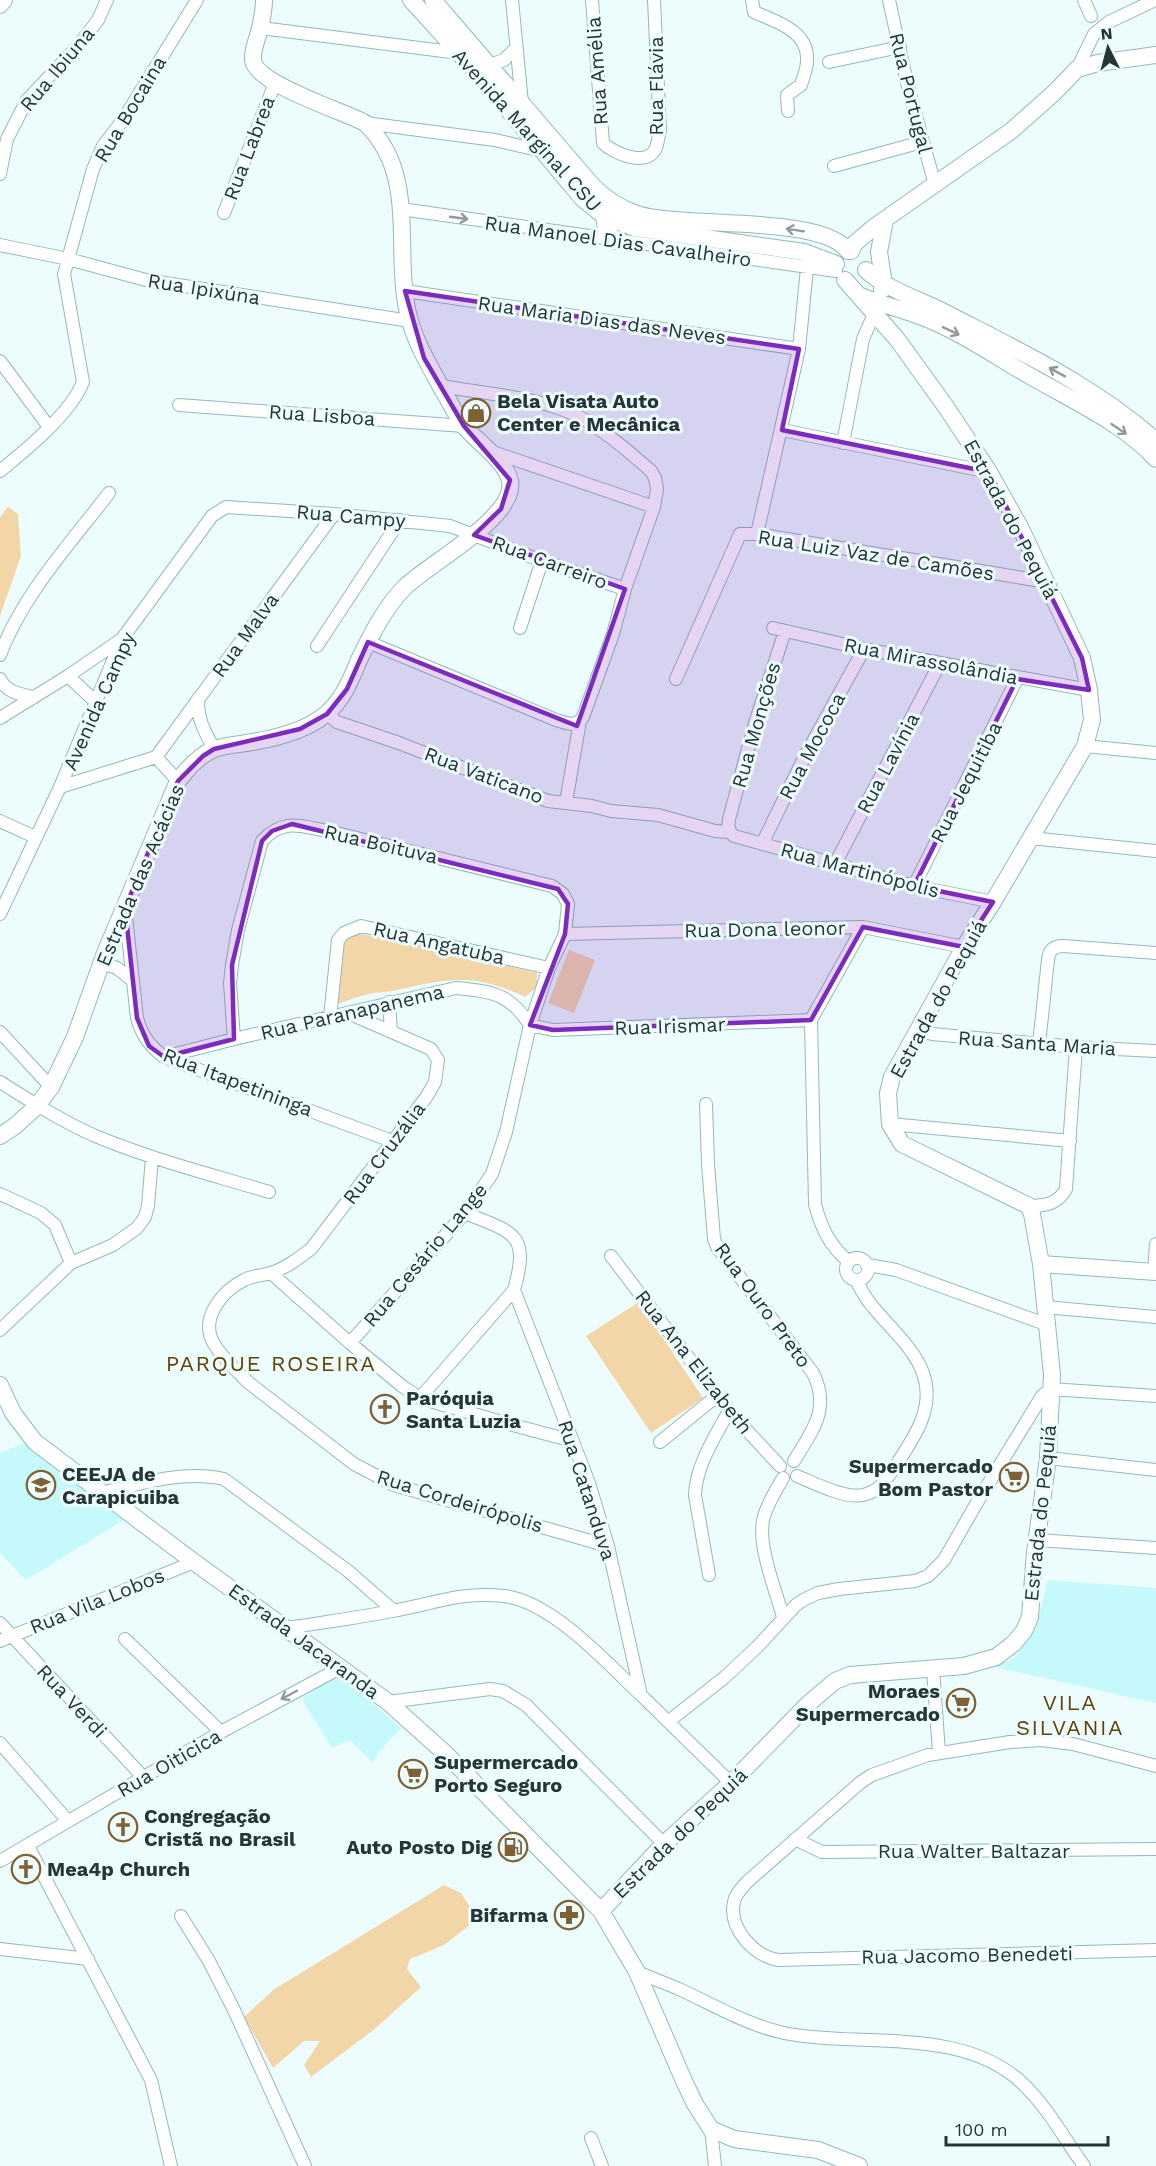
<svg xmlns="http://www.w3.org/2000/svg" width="1156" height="2166" viewBox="0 0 1156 2166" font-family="'Work Sans',sans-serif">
  <rect width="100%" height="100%" fill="#edfdfe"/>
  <path fill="#c6f9fc" d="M24,1443L127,1518L26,1580L0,1553V1453Z
    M1048,1580L1156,1588V1703L995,1667L1016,1657L1038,1620Z
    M337,1679L347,1681L401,1728L378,1753L373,1763L350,1740L332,1748L302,1700L317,1686L329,1680Z"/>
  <path fill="#f3d6a8" d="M8,507L18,514L21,556L0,616V517Z
    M352,933L406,941L537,973V987L525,997C475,973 449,978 397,990C389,992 382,992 374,993C362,995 349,1000 338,1004L339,969L344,938Z
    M569,950L595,960L574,1013L548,1003Z
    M639,1302L703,1398L651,1433L586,1336Z
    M444,1885L461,1893L478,1919L444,1945L410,1959L407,1969L421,1987L376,2028L311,2077L304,2065L320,2041H304L273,2068L244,2017L273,1990Z"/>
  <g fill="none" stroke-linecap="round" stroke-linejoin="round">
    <g stroke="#92b9bc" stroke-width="14">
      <path id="street" d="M512,0L522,103
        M592,0L603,143C613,153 645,167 655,150C658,145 658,137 660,131L654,0
        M752,0L754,12C777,22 809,31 807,61C807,69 803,78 801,85L787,95L788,111
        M889,0L908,87L935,185
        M1084,0L1091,16
        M261,28L459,53
        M829,62L900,47
        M490,65L504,60L515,49
        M1077,69L1094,34L1109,22L1155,0
        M365,123L495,140L542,151
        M834,166L922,142
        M0,174L7,139L27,100L78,46L98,20L107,0
        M401,209L836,271
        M224,213L275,83
        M0,245L68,259L146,280L410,321
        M405,291L799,349
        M0,361L49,427
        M179,405L464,426
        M782,430L989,472
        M843,443L863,339L874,314
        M493,452L654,507
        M0,471C26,450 71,413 83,382L64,274L93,169L103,146L123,120L197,0
        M757,534L799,349L807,268
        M520,628L542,561
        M773,628L864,649L1089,690
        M785,631L755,723L729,819C728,826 728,831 734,836L914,886L993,902
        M368,642L556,720C567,723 575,728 583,717L613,634L625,589L654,507L657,489L655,478L651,471C627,450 594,421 564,410C525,396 481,393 441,386
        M317,646L400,520
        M0,655C23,594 70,544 109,493
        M68,676L96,702
        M0,679C7,693 20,694 34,697
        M676,679L740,534H757L1047,582
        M198,699C197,719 205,732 214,749
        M327,714L337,722L399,743L548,801L592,806L611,811L658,815L715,831L730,832
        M0,718L68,676L122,639
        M1085,746L1156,753
        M156,757L334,514
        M60,787L156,757L178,781
        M566,802L580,721
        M0,821L35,837
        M1031,838L1156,851
        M762,844L805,756L864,649
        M835,864L940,663
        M914,886L1017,679
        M125,908L137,1018C142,1036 150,1046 164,1057L392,1141
        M0,914L60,787L122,639L212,516L226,507L334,514L450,526L542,561L625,589
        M565,934L863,927L964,947
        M102,963L117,968L132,980
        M389,1002L391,1031
        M348,1013L431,1049L438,1060L435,1082L427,1096L311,1249C299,1258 286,1268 271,1273C262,1276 253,1275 244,1280C222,1291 199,1319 214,1344C223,1359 237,1371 249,1383L354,1464L394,1485L608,1546
        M330,1017L338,940L344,933L361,926L549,968
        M530,1025L553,1030L811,1020
        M918,1031L932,1034L1076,1047L1156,1051
        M0,1032L51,1087
        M234,1039L230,983L232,965L238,930L262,841C283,818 300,826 328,831L552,886L563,894L568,904L565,934L549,968L530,1025L506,1132L492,1174L465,1213L350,1343
        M1039,1044L1048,960C1049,950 1054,946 1063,946L1156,953
        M164,1057L234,1039L456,988C493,992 509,993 530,1025
        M0,1082C30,1101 60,1120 93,1135C150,1159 210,1174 269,1192
        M706,1104L708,1164L714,1239L717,1247L813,1373C831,1409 812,1431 794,1461
        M890,1124L1070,1141
        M0,1194L41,1213L55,1225L71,1263
        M1029,1206C1045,1206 1058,1204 1066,1189L1076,1047
        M611,1256L729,1411L780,1466
        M846 1269a11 11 0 1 1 22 0a11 11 0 1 1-22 0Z
        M849,1262C830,1246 821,1228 815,1204L811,1020L863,927
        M868,1265L896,1270L1048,1325
        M1154,1272L1156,1244
        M271,1273L350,1343L402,1386L420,1398L498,1421L573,1441
        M514,1290L589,1483L608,1546L641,1695
        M1045,1307L1156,1317
        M0,1330L71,1263L113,1245L137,1228L145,1217L148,1206L152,1158
        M420,1398L514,1290C530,1233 514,1233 465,1213
        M660,1442L718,1395
        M1048,1458L1156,1470
        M797,1476C814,1483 845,1499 863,1495C882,1491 888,1476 898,1462C916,1435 935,1406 923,1373C914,1348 890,1328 873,1307C866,1299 861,1290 856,1280
        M783,1478C776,1490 768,1503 764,1516C756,1544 776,1590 783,1617
        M102,1493C142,1483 183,1470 224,1479L348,1571L394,1611
        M1037,1540L1156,1548
        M709,1575L695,1495C696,1465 715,1437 729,1411
        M0,1623L144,1778
        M288,1628C323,1622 358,1618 392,1611C433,1604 461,1591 504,1596C552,1601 609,1665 643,1697C672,1725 701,1754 731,1783
        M125,1639L221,1732
        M0,1641L194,1562
        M933,1669L939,1753
        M388,1702L490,1689L503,1691L526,1705L664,1844
        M669,1721L725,1677L757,1647L796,1605L805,1599L818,1593L839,1589L915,1581L928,1576L944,1560L979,1499L1042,1396L1050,1389L1156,1396
        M0,1743L68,1821
        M1156,1766L1073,1744L1041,1740L1010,1742L928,1755L872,1775L861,1782L747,1882C742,1888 735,1894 734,1902C728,1928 754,1956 778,1960L1156,1950
        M795,1839L822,1852L1156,1849
        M28,1846L151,2080L171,2166
        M0,1861L221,1732L340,1668
        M181,1916L209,1961L234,2010L305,2166
        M0,1949L88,1959
        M637,1972C651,1978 665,1983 679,1989C714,2005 747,2025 784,2033C859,2048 960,2026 1021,2082C1047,2106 1064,2138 1084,2166
        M711,2129L715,2166
        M591,2138L602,2166"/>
    </g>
    <g stroke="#92b9bc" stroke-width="18">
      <path id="secondary" d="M411,0L479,75L582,198L604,216L635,228L804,252L836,264
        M433,0L591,184C604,198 619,208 637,214C683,229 822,214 848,251
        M0,5L4,0
        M604,216L606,230L616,241
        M851,251L854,244L874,227L1011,131L1055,92L1077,69L1098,63L1156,55
        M866,270C889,291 919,299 946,313C1019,351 1095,386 1156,441
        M882,290L884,284L879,252L885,220
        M861,296C879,304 898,308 917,315C957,329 993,355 1030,376C1070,399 1126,425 1156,459
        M0,1136L15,1126L37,1106L51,1087L75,1037L105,953L178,781C187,769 200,754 215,749C225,745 236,745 246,743C273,739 305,732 326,714C343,700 351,679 359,660C371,635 385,607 405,587C428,564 517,517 510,481C506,461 477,442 464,426C455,414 449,400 441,387C429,365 417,345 410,321C391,256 421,176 365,123C343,111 255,84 253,60C252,49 258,38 260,28C262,19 264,9 264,0
        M1041,1264L1156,1272
        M0,1385L13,1413L35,1442L194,1562L388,1702L447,1755L589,1899L601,1911L637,1972L684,2081L695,2104L711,2129L734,2139L818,2150L859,2166
        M601,1911L664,1844L731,1783L808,1704L835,1681L850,1675L964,1666L996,1657L1013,1644L1024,1631L1030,1617L1035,1552L1048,1458L1052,1375L1041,1264L1032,1214L1029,1206L902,1144L890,1124L888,1093L892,1077L964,947L993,902L1085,746L1092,720L1089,690L1082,658L1021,529L989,472L946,407L897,339L845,280"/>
    </g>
    <use href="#street" stroke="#fff" stroke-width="12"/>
    <use href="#secondary" stroke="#fff" stroke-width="16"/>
  </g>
  <defs><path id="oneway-shaft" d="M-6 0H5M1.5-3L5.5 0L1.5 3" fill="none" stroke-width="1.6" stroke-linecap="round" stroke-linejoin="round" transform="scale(1.5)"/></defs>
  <g stroke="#929a9b">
    <use href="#oneway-shaft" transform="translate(459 218) rotate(8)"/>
    <use href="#oneway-shaft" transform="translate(795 230) rotate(-171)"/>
    <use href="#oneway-shaft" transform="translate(951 331) rotate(25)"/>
    <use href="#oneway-shaft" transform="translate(1057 372) rotate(-151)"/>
    <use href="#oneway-shaft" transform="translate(1119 429) rotate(34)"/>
    <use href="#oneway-shaft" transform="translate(289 1695) rotate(152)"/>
  </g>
  <path fill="#7b2cbf" fill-opacity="0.2" stroke="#7b2cbf" stroke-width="4.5" stroke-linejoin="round" d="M405,291L799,349L782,430L989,472L1082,658L1089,690L1017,679L914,886L993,902L964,947L863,927L811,1020L553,1030L530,1025L565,934L568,904L558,889L292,824L272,831L262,841L232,965L234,1039L164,1057L149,1046L137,1018L125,908L178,781L203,756L214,749L300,729L327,714L347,689L368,642L577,726L625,589L474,535L501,509L510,480L464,426L424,358Z"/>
  <defs>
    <g id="shop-ring" transform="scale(1.5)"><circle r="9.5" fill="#edfdfe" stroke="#7e6235" stroke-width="1.5"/><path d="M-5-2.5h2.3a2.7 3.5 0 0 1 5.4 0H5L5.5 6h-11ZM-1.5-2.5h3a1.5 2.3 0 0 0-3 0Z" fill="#7e6235"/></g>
    <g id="church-ring" transform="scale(1.5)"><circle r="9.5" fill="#edfdfe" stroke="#7e6235" stroke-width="1.5"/><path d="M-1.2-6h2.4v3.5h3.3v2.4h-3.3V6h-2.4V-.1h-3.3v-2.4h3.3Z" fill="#7e6235"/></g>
    <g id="supermarket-ring" transform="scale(1.5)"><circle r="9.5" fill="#edfdfe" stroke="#7e6235" stroke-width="1.5"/><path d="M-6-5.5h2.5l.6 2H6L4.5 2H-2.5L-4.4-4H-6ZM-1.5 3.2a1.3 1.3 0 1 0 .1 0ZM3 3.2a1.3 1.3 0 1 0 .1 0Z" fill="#7e6235"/></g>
    <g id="school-ring" transform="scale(1.5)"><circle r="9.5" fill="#edfdfe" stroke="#7e6235" stroke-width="1.5"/><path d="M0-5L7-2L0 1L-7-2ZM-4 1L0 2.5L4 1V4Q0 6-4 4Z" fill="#7e6235"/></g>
    <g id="fuel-ring" transform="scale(1.5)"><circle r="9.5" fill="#edfdfe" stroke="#7e6235" stroke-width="1.5"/><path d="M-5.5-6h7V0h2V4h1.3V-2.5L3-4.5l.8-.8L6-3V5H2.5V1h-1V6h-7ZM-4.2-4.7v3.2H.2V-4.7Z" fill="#7e6235"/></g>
    <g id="pharmacy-ring" transform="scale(1.5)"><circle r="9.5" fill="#edfdfe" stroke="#7e6235" stroke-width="1.5"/><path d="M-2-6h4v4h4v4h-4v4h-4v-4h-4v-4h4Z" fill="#7e6235"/></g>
  </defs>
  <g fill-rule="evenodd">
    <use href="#shop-ring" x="476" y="413"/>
    <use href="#church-ring" x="385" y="1409"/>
    <use href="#supermarket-ring" x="1014" y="1477"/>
    <use href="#school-ring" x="41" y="1485"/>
    <use href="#supermarket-ring" x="961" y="1703"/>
    <use href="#supermarket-ring" x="413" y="1774"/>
    <use href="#church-ring" x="123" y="1827"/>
    <use href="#fuel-ring" x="513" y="1847"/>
    <use href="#church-ring" x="26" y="1869"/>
    <use href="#pharmacy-ring" x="569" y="1915"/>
  </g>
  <g text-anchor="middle" stroke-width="6" stroke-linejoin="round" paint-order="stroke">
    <g font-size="20" fill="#263637" stroke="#edfdfe">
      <text transform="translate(57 69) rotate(-50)" y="7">Rua Ibiuna</text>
      <text transform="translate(597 71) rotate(-94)" y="7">Rua Amélia</text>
      <text transform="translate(656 86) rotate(-90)" y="7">Rua Flávia</text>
      <text transform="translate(911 93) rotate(76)" y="7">Rua Portugal</text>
      <text transform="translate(130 109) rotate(-59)" y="7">Rua Bocaina</text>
      <text transform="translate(527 130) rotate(48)" y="7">Avenida Marginal CSU</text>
      <text transform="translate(249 148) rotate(-69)" y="7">Rua Labrea</text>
      <text transform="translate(618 241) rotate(8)" y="7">Rua Manoel Dias Cavalheiro</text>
      <text transform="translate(204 289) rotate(9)" y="7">Rua Ipixúna</text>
      <text transform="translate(602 320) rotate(8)" y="7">Rua Maria Dias das Neves</text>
      <text transform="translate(322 415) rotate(4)" y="7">Rua Lisboa</text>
      <text transform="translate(351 516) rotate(5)" y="7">Rua Campy</text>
      <text transform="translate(1011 519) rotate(62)" y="7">Estrada do Pequiá</text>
      <text transform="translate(876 555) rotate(9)" y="7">Rua Luiz Vaz de Camões</text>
      <text transform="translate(550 562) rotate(20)" y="7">Rua Carreiro</text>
      <text transform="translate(245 635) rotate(-54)" y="7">Rua Malva</text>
      <text transform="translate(931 661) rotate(11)" y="7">Rua Mirassolândia</text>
      <text transform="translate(99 701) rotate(-66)" y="7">Avenida Campy</text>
      <text transform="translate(756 725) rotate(-74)" y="7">Rua Monções</text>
      <text transform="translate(812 746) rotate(-62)" y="7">Rua Mococa</text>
      <text transform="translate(888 763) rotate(-62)" y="7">Rua Lavínia</text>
      <text transform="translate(484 775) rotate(21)" y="7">Rua Vaticano</text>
      <text transform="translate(966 782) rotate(-63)" y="7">Rua Jequitiba</text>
      <text transform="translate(381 844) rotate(13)" y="7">Rua Boituva</text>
      <text transform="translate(860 870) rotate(15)" y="7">Rua Martinópolis</text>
      <text transform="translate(140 875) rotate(-67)" y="7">Estrada das Acácias</text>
      <text transform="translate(765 929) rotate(-1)" y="7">Rua Dona leonor</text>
      <text transform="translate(439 943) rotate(13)" y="7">Rua Angatuba</text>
      <text transform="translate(938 999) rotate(-61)" y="7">Estrada do Pequiá</text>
      <text transform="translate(352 1012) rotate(-13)" y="7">Rua Paranapanema</text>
      <text transform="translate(670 1026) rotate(-2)" y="7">Rua Irismar</text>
      <text transform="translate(1037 1043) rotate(4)" y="7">Rua Santa Maria</text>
      <text transform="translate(238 1082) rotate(21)" y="7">Rua Itapetininga</text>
      <text transform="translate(384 1153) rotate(-53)" y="7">Rua Cruzália</text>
      <text transform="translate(425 1255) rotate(-50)" y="7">Rua Cesário Lange</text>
      <text transform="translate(763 1305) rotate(54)" y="7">Rua Ouro Preto</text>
      <text transform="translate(694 1362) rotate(52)" y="7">Rua Ana Elizabeth</text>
      <text transform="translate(587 1490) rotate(72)" y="7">Rua Catanduva</text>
      <text transform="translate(460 1501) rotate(17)" y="7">Rua Cordeirópolis</text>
      <text transform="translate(1040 1513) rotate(-84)" y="7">Estrada do Pequiá</text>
      <text transform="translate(97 1601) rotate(-22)" y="7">Rua Vila Lobos</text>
      <text transform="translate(304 1641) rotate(36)" y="7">Estrada Jacaranda</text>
      <text transform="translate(72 1701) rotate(47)" y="7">Rua Verdi</text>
      <text transform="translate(169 1763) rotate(-30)" y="7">Rua Oiticica</text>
      <text transform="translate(680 1833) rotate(-44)" y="7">Estrada do Pequiá</text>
      <text x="974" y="1858">Rua Walter Baltazar</text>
      <text transform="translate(967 1955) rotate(-1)" y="7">Rua Jacomo Benedeti</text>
    </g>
    <g font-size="20" font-weight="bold" fill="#263637" stroke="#edfdfe" text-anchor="start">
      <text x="497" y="408">Bela Visata Auto<tspan x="497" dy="23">Center e Mecânica</tspan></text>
      <text x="406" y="1405">Paróquia<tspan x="406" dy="23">Santa Luzia</tspan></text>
      <text x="993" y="1473" text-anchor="end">Supermercado<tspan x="993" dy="23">Bom Pastor</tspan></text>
      <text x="62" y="1481">CEEJA de<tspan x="62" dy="23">Carapicuiba</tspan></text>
      <text x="940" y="1698" text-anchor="end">Moraes<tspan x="940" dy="23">Supermercado</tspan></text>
      <text x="434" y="1769">Supermercado<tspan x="434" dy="23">Porto Seguro</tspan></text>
      <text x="144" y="1823">Congregação<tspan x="144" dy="23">Cristã no Brasil</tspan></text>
      <text x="492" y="1854" text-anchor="end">Auto Posto Dig</text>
      <text x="47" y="1876">Mea4p Church</text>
      <text x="548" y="1922" text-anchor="end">Bifarma</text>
    </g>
    <g font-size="22" letter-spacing="1.5" fill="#604307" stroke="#edfdfe">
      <text x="271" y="1371">PARQUE ROSEIRA</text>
      <text x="1070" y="1710">VILA<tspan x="1070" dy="25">SILVANIA</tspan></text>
    </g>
  </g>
  <g transform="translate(1108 48) rotate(354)" stroke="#edfdfe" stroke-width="4.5" paint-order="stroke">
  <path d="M0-4.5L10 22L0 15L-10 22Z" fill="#263637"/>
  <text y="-9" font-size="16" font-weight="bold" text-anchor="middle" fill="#263637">N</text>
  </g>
  <path d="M946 2136v9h162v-9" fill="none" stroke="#263637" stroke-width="3"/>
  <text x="955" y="2136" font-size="18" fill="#263637" stroke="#edfdfe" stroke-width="4.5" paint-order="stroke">100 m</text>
</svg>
